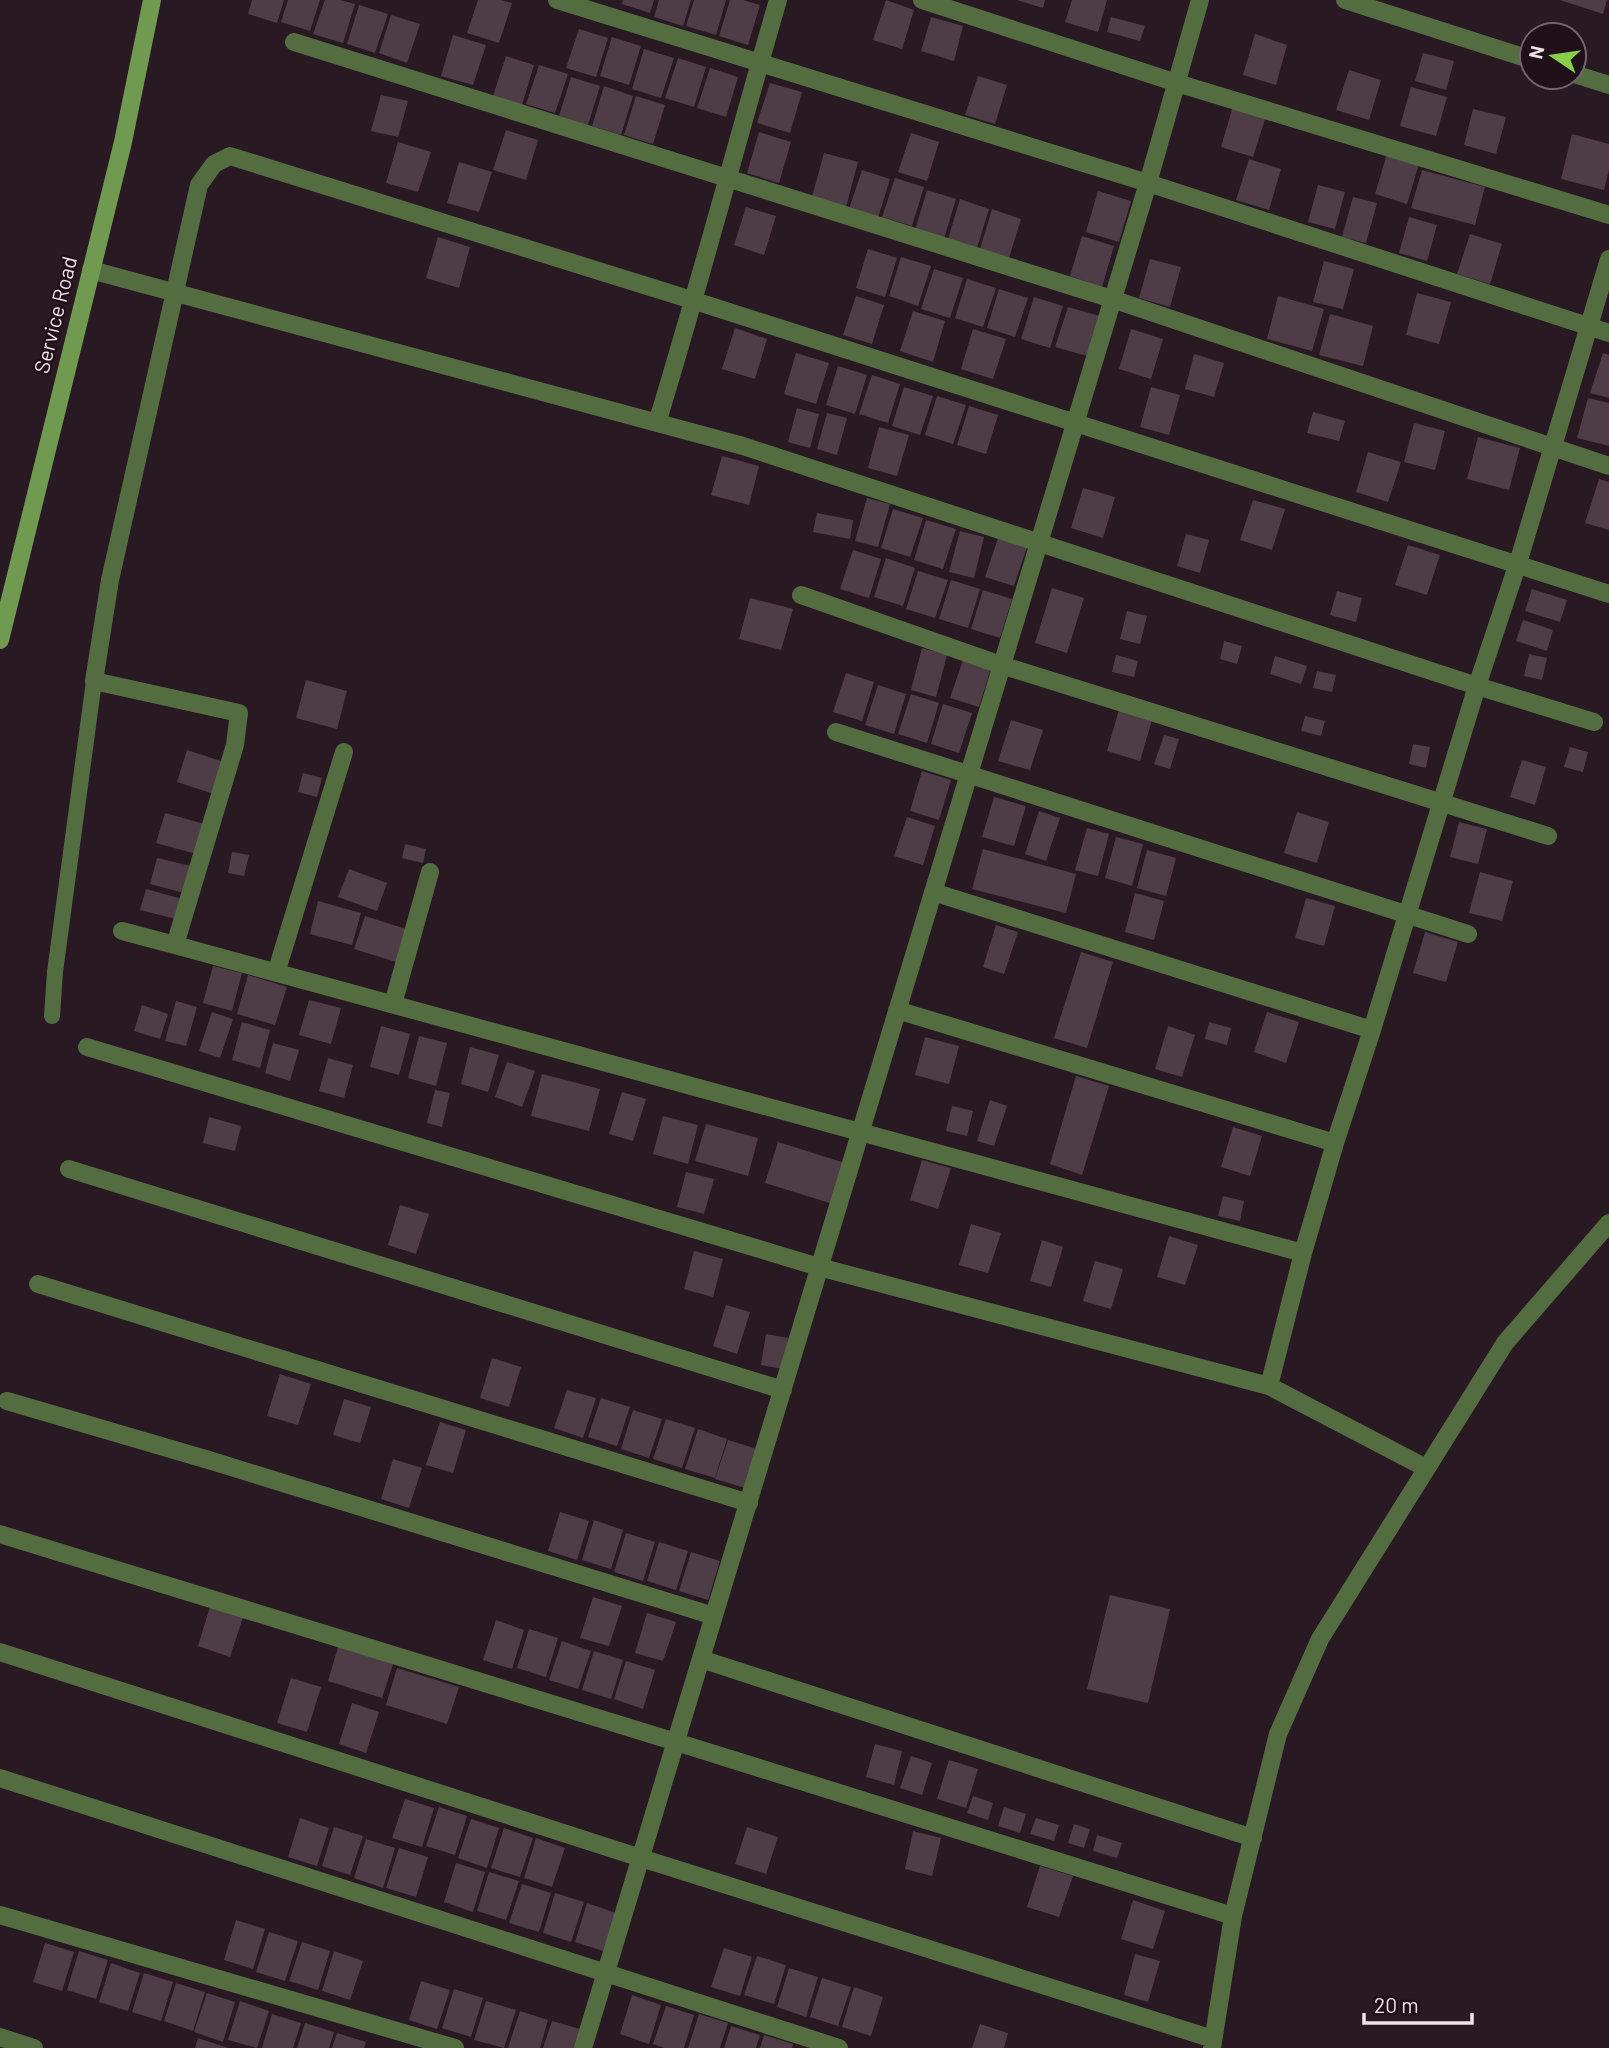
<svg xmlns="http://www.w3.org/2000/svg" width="1609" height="2048" viewBox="0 0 1609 2048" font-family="Barlow,sans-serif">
  <rect width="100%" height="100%" fill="#291923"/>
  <path fill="#4e3d47" d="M252,0H284L277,23L248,14Z
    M288,0H320L310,31L281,22Z
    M325,0H340L355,4L343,43L313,34Z
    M478,0H501L512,3L499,43L467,33Z
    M623,0H654L650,13L622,4Z
    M659,0H691L683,26L654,17Z
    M694,0H726L716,35L686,26Z
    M730,0H743L760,5L748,45L719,36Z
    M886,0L914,10L902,49L873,40Z
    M1017,0H1045L1043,8Z
    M1072,0H1107L1098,32L1065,22Z
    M1560,0H1607L1603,14Z
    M359,5L388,14L375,53L347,44Z
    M391,15L420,24L407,63L379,53Z
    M931,17L963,26L954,61L921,51Z
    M1111,17L1145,26L1140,41L1107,32Z
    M579,29L608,38L596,77L566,68Z
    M1255,34L1287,45L1276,85L1243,75Z
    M453,35L486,45L473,85L441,76Z
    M612,37L641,46L629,85L600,76Z
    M644,49L674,58L661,98L632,89Z
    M1423,53L1454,61L1446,90L1415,81Z
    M506,56L534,65L522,105L493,96Z
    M678,58L706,67L694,107L665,98Z
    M539,65L568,74L555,113L526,104Z
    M710,68L738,77L726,117L697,108Z
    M1349,70L1381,80L1369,120L1336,110Z
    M978,76L1007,85L995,124L965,115Z
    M571,77L600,86L588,125L559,116Z
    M770,83L802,92L790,133L757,123Z
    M604,86L633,96L621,135L592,126Z
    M1411,87L1447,97L1436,136L1400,126Z
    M381,95L408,101L398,137L371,131Z
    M636,96L665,105L653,144L624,135Z
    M1233,106L1266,116L1253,157L1221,147Z
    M1473,109L1506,117L1496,154L1464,145Z
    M506,130L538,140L526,180L493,170Z
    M759,132L791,142L779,183L747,173Z
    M911,133L939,142L927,181L898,172Z
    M1572,134L1609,144V170L1604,190L1561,179Z
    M398,142L431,152L418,192L386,183Z
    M824,153L858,162L846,207L812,197Z
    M1387,154L1419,164L1407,204L1375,194Z
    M1249,159L1281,169L1269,210L1236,200Z
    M459,162L492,172L479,212L447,203Z
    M862,170L890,179L878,218L849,209Z
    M1422,170L1485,187L1475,225L1411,208Z
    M895,178L924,187L912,226L882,217Z
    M1318,185L1345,192L1335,229L1308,222Z
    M927,190L956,199L944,239L915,230Z
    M1098,191L1131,201L1119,242L1086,232Z
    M1353,197L1377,203L1366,243L1342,237Z
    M960,199L989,209L977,248L948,239Z
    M746,207L776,216L764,255L734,245Z
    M992,209L1021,219L1009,258L980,249Z
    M1409,217L1437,225L1427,261L1399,253Z
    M1470,234L1502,244L1490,284L1457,274Z
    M1082,236L1114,246L1102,287L1070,276Z
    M438,237L470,247L459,288L426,278Z
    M868,249L897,258L885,297L856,288Z
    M901,257L931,266L918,306L889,296Z
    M1150,259L1181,267L1170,307L1139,298Z
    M1324,261L1354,269L1343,309L1313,302Z
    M934,269L963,278L950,318L921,309Z
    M967,279L996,288L983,327L955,318Z
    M999,289L1028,298L1015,337L987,328Z
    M1417,293L1451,302L1439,344L1406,335Z
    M856,296L884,305L872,344L843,335Z
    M1278,296L1324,309L1312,351L1267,339Z
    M1034,297L1063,306L1050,348L1021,339Z
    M1068,307L1100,316L1087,356L1055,347Z
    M913,311L945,321L933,362L900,351Z
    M1330,314L1373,326L1363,366L1319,355Z
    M735,328L767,339L755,379L722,369Z
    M973,329L1006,339L993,379L961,369Z
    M1131,329L1163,339L1151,379L1119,369Z
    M796,353L829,363L816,404L784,394Z
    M1603,353L1609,355V398L1590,393Z
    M1194,354L1224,363L1214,397L1185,389Z
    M838,366L867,375L855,414L826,405Z
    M872,375L900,384L888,423L859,414Z
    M904,387L933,396L920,435L892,426Z
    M1151,387L1180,395L1169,435L1140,427Z
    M937,396L966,405L953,444L925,435Z
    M1588,398L1609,403V446L1577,438Z
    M969,406L998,415L986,454L957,445Z
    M797,408L819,414L810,448L788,442Z
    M1313,412L1345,421L1339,441L1307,433Z
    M827,413L847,418L837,455L817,449Z
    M1414,423L1445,431L1435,470L1404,462Z
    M879,427L909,435L897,476L868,468Z
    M1478,437L1520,448L1509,490L1467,479Z
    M1368,452L1401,462L1388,502L1356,492Z
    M722,456L759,466L749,505L711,495Z
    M1599,479L1609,482V530L1585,523Z
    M1083,488L1115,497L1103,538L1071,528Z
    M867,498L890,504L878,547L855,541Z
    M1253,500L1285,509L1272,550L1240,540Z
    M893,509L923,518L910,557L881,548Z
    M817,513L853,520L850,539L813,532Z
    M926,520L956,529L943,569L914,560Z
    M960,531L984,537L974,578L949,572Z
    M1186,534L1209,540L1200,573L1177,566Z
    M998,538L1027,547L1014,586L985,577Z
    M1408,545L1440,555L1427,595L1395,585Z
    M853,550L881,559L869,598L840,589Z
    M886,558L915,568L903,606L874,597Z
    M918,571L948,580L935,618L906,609Z
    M951,580L980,589L968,628L939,619Z
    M1052,588L1084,598L1067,653L1035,643Z
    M1532,589L1567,600L1560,622L1525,611Z
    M983,590L1012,599L1000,638L971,629Z
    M1337,591L1362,598L1356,622L1330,615Z
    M750,598L793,609L781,650L739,639Z
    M1127,611L1147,616L1140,644L1120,639Z
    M1523,620L1553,630L1547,651L1516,641Z
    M1224,641L1242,646L1237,664L1220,659Z
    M922,648L947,655L936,697L911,690Z
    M1529,654L1547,658L1542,680L1524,676Z
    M1116,655L1138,661L1134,677L1112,672Z
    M1275,656L1307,666L1301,684L1270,674Z
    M963,660L991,668L979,707L950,698Z
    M1317,671L1336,675L1332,692L1313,688Z
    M846,673L874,682L862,721L833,712Z
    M306,680L347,691L337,729L296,718Z
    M878,685L906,694L894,734L865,725Z
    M911,694L939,703L927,743L898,734Z
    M943,704L972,713L959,753L931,744Z
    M1119,710L1152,720L1140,761L1107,751Z
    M1305,716L1325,721L1321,736L1301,731Z
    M1011,720L1043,730L1030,770L998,761Z
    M1164,735L1179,739L1170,769L1154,764Z
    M1413,744L1430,747L1426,768L1409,764Z
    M1570,747L1588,752L1583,772L1564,767Z
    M187,750L224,762L214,794L177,782Z
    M1522,760L1546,767L1535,805L1510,797Z
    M922,771L951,780L939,820L910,811Z
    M303,773L322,778L317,797L298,792Z
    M994,797L1026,806L1014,846L982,837Z
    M1039,811L1060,818L1046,861L1025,854Z
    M1297,812L1329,822L1317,863L1284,853Z
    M165,813L208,825L200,855L156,843Z
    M907,817L935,826L923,865L894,856Z
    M1459,822L1487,829L1478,864L1450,857Z
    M1087,828L1109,834L1098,876L1075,870Z
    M1116,837L1143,844L1132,886L1105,878Z
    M405,844L426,849L423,863L402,858Z
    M983,849L1076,874L1066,913L972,889Z
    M1147,850L1176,858L1166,896L1137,888Z
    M232,852L249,855L244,876L228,873Z
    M157,858L191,866L184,893L150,884Z
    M349,869L387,883L377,911L338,897Z
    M1480,872L1513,881L1502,921L1469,913Z
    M146,889L186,900L180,920L140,910Z
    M1135,893L1164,901L1154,940L1125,932Z
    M1306,898L1335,906L1324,946L1295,938Z
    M318,901L361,913L352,945L310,934Z
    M365,916L406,929L396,962L354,949Z
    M996,925L1018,932L1004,974L983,967Z
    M1425,932L1458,942L1446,982L1413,973Z
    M1081,952L1113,962L1087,1048L1054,1038Z
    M213,966L242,973L232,1011L203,1003Z
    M248,975L287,987L275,1025L237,1014Z
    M309,1000L341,1008L331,1044L299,1035Z
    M176,1001L197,1007L186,1046L165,1041Z
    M142,1005L168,1014L160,1039L134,1031Z
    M212,1012L233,1019L220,1058L199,1051Z
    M1267,1012L1299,1022L1286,1063L1254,1052Z
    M242,1022L270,1030L260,1068L232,1060Z
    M1209,1022L1231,1028L1227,1045L1205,1039Z
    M381,1026L410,1034L399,1075L370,1067Z
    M1168,1026L1195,1035L1182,1077L1155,1069Z
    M419,1036L447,1043L436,1086L408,1078Z
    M925,1037L959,1046L949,1084L915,1075Z
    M273,1043L299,1050L290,1081L265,1073Z
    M470,1047L499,1055L488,1092L461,1084Z
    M328,1058L353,1065L344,1098L319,1091Z
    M507,1062L535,1071L522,1107L495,1097Z
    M542,1074L600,1089L589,1131L531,1116Z
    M1076,1076L1109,1086L1082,1175L1050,1164Z
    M435,1090L450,1093L442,1127L427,1123Z
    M622,1092L646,1099L633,1141L609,1134Z
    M990,1100L1007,1106L994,1146L977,1141Z
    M952,1106L973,1111L967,1136L946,1131Z
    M663,1116L698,1125L688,1164L653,1154Z
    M209,1117L241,1126L235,1151L203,1143Z
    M706,1124L758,1138L748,1176L695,1161Z
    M1233,1127L1262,1136L1250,1176L1221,1167Z
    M778,1142L845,1163L833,1204L765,1183Z
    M922,1160L951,1168L938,1209L910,1200Z
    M686,1172L714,1179L704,1214L677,1207Z
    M1223,1196L1244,1201L1240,1221L1218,1216Z
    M400,1205L429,1214L416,1254L388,1245Z
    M971,1224L1001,1233L988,1273L959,1265Z
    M1169,1236L1198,1245L1185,1285L1157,1277Z
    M1042,1240L1063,1247L1051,1287L1030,1281Z
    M694,1251L723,1259L713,1297L684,1289Z
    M1095,1261L1123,1269L1111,1309L1083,1301Z
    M726,1305L750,1312L737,1354L713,1346Z
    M766,1334L788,1338L783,1369L761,1365Z
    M492,1358L521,1367L509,1407L480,1398Z
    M280,1374L311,1384L298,1425L267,1416Z
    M567,1390L596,1398L583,1438L554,1428Z
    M601,1398L630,1407L617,1446L588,1437Z
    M344,1399L371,1407L360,1443L333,1435Z
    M633,1410L662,1419L649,1458L621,1449Z
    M666,1419L695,1428L682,1468L653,1459Z
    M440,1422L466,1430L453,1473L426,1465Z
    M698,1429L727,1439L715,1478L685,1469Z
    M728,1440L757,1449L745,1488L715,1479Z
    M393,1459L422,1468L409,1508L381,1499Z
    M560,1512L589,1521L577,1560L548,1551Z
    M594,1520L623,1530L611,1569L582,1560Z
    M626,1533L655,1542L643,1581L614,1572Z
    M659,1542L688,1551L676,1590L647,1581Z
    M691,1552L720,1561L708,1600L679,1591Z
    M1110,1595L1170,1609L1148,1703L1087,1689Z
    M593,1597L622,1606L609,1646L580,1638Z
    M210,1607L243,1617L230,1657L198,1646Z
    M647,1613L676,1622L663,1661L635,1653Z
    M496,1620L524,1630L512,1669L483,1660Z
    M529,1629L558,1638L546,1677L517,1668Z
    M562,1641L591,1651L578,1689L549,1680Z
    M339,1644L394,1661L382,1698L328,1681Z
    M594,1651L623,1660L611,1699L582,1690Z
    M626,1661L655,1670L643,1709L614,1699Z
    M397,1668L459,1687L447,1724L386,1705Z
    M291,1678L321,1687L307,1732L277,1723Z
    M352,1703L379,1712L366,1753L339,1744Z
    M875,1744L902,1751L894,1785L866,1777Z
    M911,1756L932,1763L922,1795L900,1788Z
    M949,1760L978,1769L966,1808L937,1799Z
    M973,1796L993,1803L988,1820L967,1813Z
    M405,1799L434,1808L422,1847L392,1838Z
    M439,1807L467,1816L455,1855L426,1846Z
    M1004,1807L1026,1814L1020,1833L998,1826Z
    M300,1818L329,1828L317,1866L288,1857Z
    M1036,1818L1059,1825L1054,1841L1030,1834Z
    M471,1819L499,1828L487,1868L458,1858Z
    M1074,1824L1090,1829L1084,1848L1068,1843Z
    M334,1827L363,1836L350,1875L322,1866Z
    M747,1827L778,1837L766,1874L735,1864Z
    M504,1828L533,1838L520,1877L491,1868Z
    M913,1831L941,1838L932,1876L905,1869Z
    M1097,1835L1122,1843L1117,1858L1093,1851Z
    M536,1838L565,1848L552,1887L524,1878Z
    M366,1839L395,1848L383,1888L354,1878Z
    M399,1848L428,1857L416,1897L386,1888Z
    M456,1863L485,1872L473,1912L444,1902Z
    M1040,1866L1073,1876L1059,1917L1027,1907Z
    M489,1872L519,1881L506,1920L477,1911Z
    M522,1884L551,1893L539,1932L509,1923Z
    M555,1893L584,1902L571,1942L543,1933Z
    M1133,1900L1165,1911L1153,1949L1121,1939Z
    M587,1903L616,1913L603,1951L575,1942Z
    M236,1920L265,1929L253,1969L224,1960Z
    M269,1932L298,1941L285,1981L256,1972Z
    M302,1942L330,1951L318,1990L289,1981Z
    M45,1943L74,1952L62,1991L33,1982Z
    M724,1948L752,1957L740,1996L711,1987Z
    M79,1951L108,1960L96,1999L67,1990Z
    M334,1951L363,1961L350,2000L322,1991Z
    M1135,1954L1160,1961L1148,2002L1124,1995Z
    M757,1956L786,1965L774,2004L744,1995Z
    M111,1963L140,1973L128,2011L99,2002Z
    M789,1968L818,1977L806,2017L777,2007Z
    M144,1973L173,1982L161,2021L132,2012Z
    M822,1978L851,1987L838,2026L810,2017Z
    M421,1981L450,1990L437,2029L409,2020Z
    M176,1983L205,1992L193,2031L164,2021Z
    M854,1987L883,1997L871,2036L842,2027Z
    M454,1989L483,1998L471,2037L442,2028Z
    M207,1993L235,2002L223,2042L194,2032Z
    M632,1995L661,2005L649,2044L620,2034Z
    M240,2001L269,2011L257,2048L228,2040Z
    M486,2001L516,2010L504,2048L474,2040Z
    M666,2006L694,2015L684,2048H664L653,2044Z
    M520,2011L548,2020L540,2048H508Z
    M272,2014L301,2023L293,2048H262Z
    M699,2014L728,2023L720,2048H688Z
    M552,2021L580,2029L575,2048H543Z
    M305,2023L334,2032L329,2048H297Z
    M980,2024L1008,2033L1004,2048H972Z
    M731,2026L760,2035L756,2048H724Z
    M337,2033L366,2042L364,2048H332Z
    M764,2035L793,2044L792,2048H760Z
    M198,2038L228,2048H195Z"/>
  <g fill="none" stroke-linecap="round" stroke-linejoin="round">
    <path stroke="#536d40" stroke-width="16" d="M52,1016L55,972L94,681"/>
    <path stroke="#536d40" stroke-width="18" d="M557,0L1148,183L1609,333
      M922,0L1177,83L1609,215
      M1345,0L1532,60
      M294,42L1112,299L1609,466
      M1574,74L1609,85
      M91,270L743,446L1477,686L1594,722
      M657,423C700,283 737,141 778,0
      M801,595L1001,665L1548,836
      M836,732L1468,934
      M933,892L1372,1030
      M122,931L175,945L235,745L239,713L94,681L110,580L199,185L214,164L230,156L695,301L1609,594
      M175,945L1303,1253
      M276,973L344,752
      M393,1004L430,872
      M897,1010L1335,1143
      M87,1047L819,1267L1269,1386L1426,1468
      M69,1169L783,1390
      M38,1284L749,1503
      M1269,1386L1303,1253L1335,1143L1372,1030L1477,686L1518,563L1609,259
      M7,1401L212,1461L714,1616
      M0,1534L676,1742L1233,1916
      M0,1652L641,1858L1213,2039
      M701,1659L1253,1838
      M0,1778L839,2048
      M0,1915L455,2048
      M0,2037L34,2048
      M583,2048L1148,183L1200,0
      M1212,2048L1233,1916L1278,1734L1320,1639L1505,1343L1609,1223"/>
    <path stroke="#6f9a50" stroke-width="18" d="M0,640L123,142L152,0"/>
  </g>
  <g text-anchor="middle" stroke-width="5" stroke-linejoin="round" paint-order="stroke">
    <g font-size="21" fill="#efe4ea" stroke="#1f101a">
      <text transform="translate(56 315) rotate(-76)" y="7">Service Road</text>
    </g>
  </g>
  <g transform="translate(1553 56) rotate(283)"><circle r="33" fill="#1f101a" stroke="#72656d" stroke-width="2"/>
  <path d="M0-5L12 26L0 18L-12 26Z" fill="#87cf4a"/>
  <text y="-10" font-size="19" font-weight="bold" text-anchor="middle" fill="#efe4ea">N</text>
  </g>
  <path d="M1364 2013v10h108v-10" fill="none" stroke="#efe4ea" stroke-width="3.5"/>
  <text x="1374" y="2013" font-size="21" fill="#efe4ea" stroke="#1f101a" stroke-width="5" paint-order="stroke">20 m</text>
</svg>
